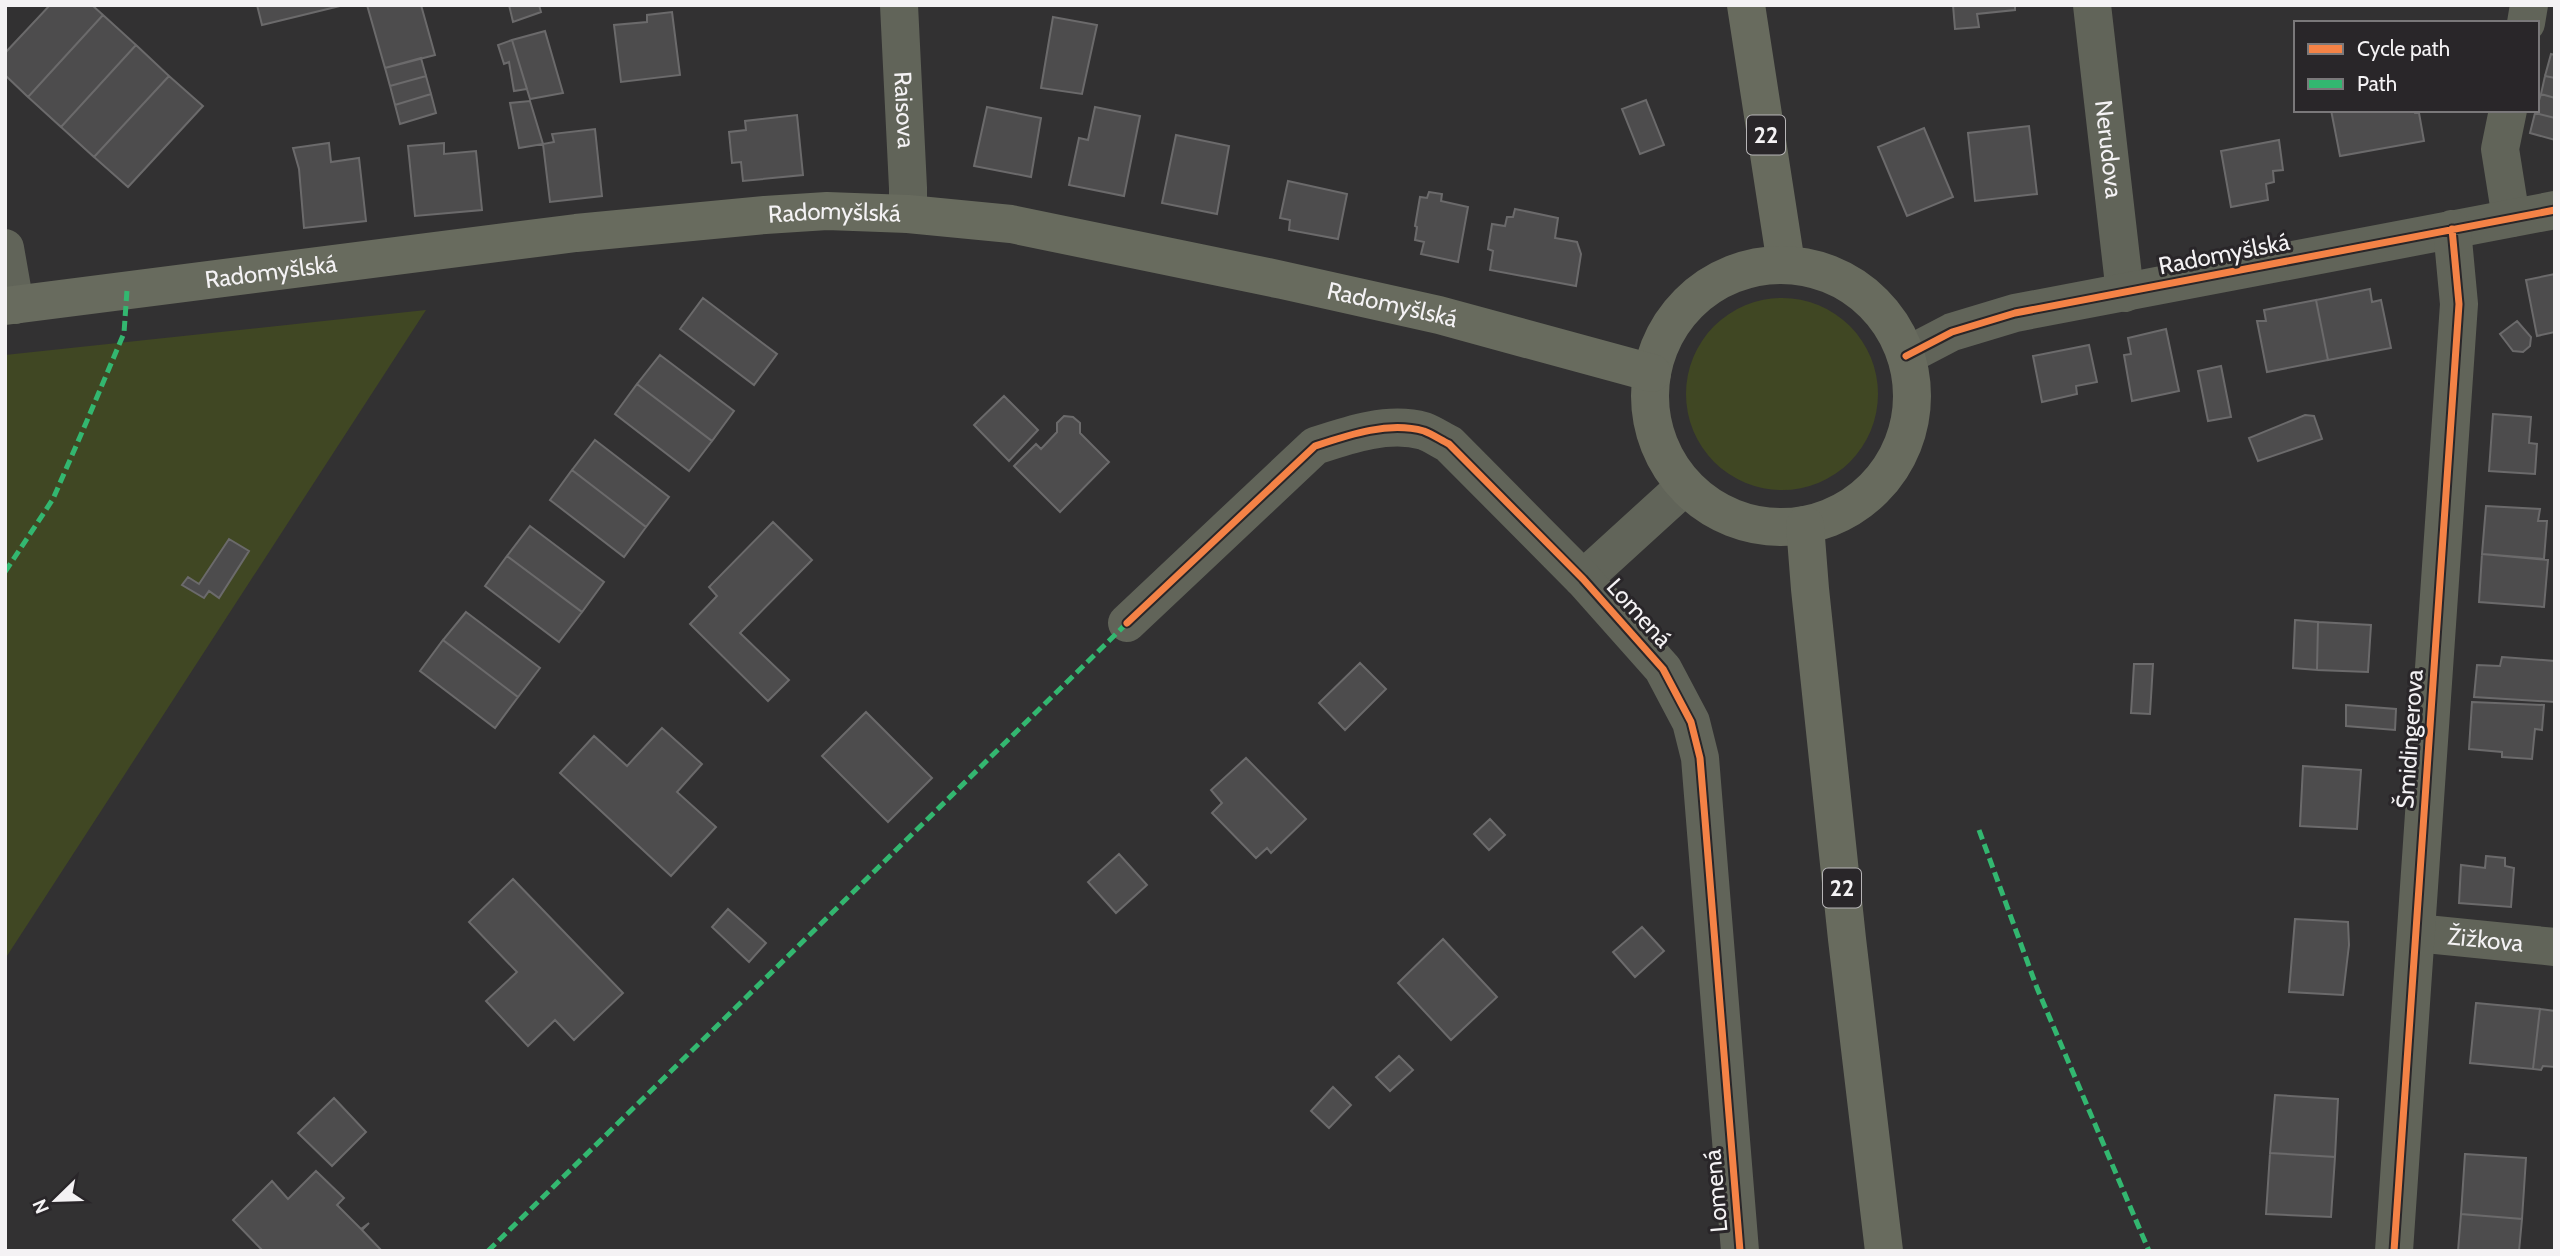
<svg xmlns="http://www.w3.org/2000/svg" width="2560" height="1256" viewBox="0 0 2560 1256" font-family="Cabin,sans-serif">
  <rect width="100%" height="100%" fill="#323132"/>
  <path fill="#404723" d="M1686 394a96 96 0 1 1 192 0a96 96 0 1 1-192 0Z
    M426,310L5,959V355Z"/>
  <path fill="#4d4c4d" stroke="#6b6a6b" stroke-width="2" d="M50,5H92L103,15L28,97L5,75V53Z
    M257,5H344L262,25Z
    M367,5H421L435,55L385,68Z
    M509,5H539L541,12L513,22Z
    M1953,5H2015V10L1977,14L1979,27L1955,29Z
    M672,12L680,75L621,82L614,25L647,22V15Z
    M103,15L136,45L61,127L28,97Z
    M1053,17L1097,25L1082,94L1041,88Z
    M545,31L563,93L530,99L512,40Z
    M512,40L527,89L514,91L509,62L504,64L498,45Z
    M136,45L169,76L94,157L61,127Z
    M2551,54L2555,55V78L2545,76Z
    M421,58L426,76L390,86L385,68Z
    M169,76L203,106L128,187L94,157Z
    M426,76L431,94L395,105L390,86Z
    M2545,76L2555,78V98L2541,94Z
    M431,94L436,113L400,124L395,105Z
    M2541,94L2555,98V118L2535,113Z
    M1646,100L1664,145L1640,154L1622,109Z
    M530,101L543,144L519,148L510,103Z
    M987,107L1041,118L1031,177L974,166Z
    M1095,107L1140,116L1124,196L1069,185L1079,138L1088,140Z
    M2331,110H2414L2415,113H2419L2424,141L2340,156Z
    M2535,113L2555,118V140L2530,133Z
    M797,115L803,175L743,181L741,162L732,163L729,132L746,130L745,121Z
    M2029,126L2037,194L1975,201L1968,133Z
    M1924,128L1953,197L1907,216L1878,147Z
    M595,129L602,196L550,202L543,144L554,142L552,134Z
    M1176,135L1229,146L1217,214L1162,203Z
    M2279,140L2283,170L2273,171L2274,182L2266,184L2268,200L2231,207L2221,151Z
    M329,143L331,162L359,158L366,221L304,228L299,169L293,148Z
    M444,143V154L476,151L482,210L415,216L408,146Z
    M1288,181L1347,194L1338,239L1289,230L1290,220L1280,218Z
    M1429,192L1442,194L1441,201L1468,207L1458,262L1421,254L1424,242L1415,240L1417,227L1415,226L1420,197L1427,198Z
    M1515,209L1558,218L1555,238L1577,242L1581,254L1576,286L1490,270L1493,251L1488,249L1492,224L1505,226L1507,217H1513Z
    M2555,274V332L2537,336L2526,280Z
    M2370,289L2372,302L2381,300L2391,348L2328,360L2316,300Z
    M703,298L777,354L754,385L680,329Z
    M2316,300L2328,360L2267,372L2257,321H2266L2264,310Z
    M2517,321L2531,337L2530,346L2523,352L2513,351L2500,334Z
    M2166,329L2179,391L2132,401L2124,355L2131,354L2128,338Z
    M2089,345L2097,382L2076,386L2077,394L2042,402L2033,356Z
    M660,355L734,411L712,441L637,384Z
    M2221,366L2231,417L2208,421L2198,371Z
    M637,384L712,441L689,471L615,414Z
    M1004,396L1038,430L1009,461L974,425Z
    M2493,414L2531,417L2529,443L2537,444L2535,474L2489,471Z
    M2305,415L2314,416L2322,439L2258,461L2249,438Z
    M1064,416L1073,417L1080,423V433L1109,462L1060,512L1014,466L1036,444L1041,449L1057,432V423Z
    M595,440L669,497L646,527L572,470Z
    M572,470L646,527L624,557L550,500Z
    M2486,506L2540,509L2538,521H2547L2544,559L2482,554Z
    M773,522L812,560L740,633L789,680L768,701L690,624L717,596L709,587Z
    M530,526L604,582L582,612L507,556Z
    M229,539L249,551L219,598L209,591L204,598L182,585L188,577L199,584Z
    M2482,554L2548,560L2544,607L2479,602Z
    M507,556L582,612L559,642L485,586Z
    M466,612L540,668L518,697L443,640Z
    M2295,620L2318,622L2317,670L2293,668Z
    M2318,622L2371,625L2368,672L2317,670Z
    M443,640L518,697L495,728L420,671Z
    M2502,657L2555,661V702L2474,697L2477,665L2500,666Z
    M1360,663L1386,689L1345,730L1319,703Z
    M2134,664H2153L2150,714L2131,713Z
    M2472,702L2544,705L2542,730L2535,729L2532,759L2502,757V752L2469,749Z
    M2346,705L2396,709L2395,730L2346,726Z
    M866,712L932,778L888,822L822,756Z
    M662,728L702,764L677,792L716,827L671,876L560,773L594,736L627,766Z
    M1246,758L1306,819L1271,853L1267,848L1256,858L1212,813L1222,803L1211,790Z
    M2303,766L2361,770L2357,829L2300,826Z
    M1490,819L1505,835L1489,850L1474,834Z
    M1119,854L1147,885L1116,913L1088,882Z
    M2486,856L2505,858V866L2514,868L2511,907L2459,903L2461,865L2485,868Z
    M513,879L623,993L574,1040L555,1020L528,1046L486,1001L517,972L469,922Z
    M728,909L766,943L749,962L712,927Z
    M2295,919L2348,922L2349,945L2343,995L2289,992Z
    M1642,927L1664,951L1635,977L1613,952Z
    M1443,939L1497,997L1451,1040L1398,983Z
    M2476,1003L2540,1009L2533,1069L2470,1063Z
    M2540,1009L2555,1011V1067L2543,1066L2541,1070L2533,1069Z
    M1399,1056L1413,1070L1390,1091L1376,1077Z
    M1333,1087L1351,1105L1329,1128L1311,1111Z
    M2275,1095L2338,1099L2335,1157L2270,1153Z
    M334,1098L366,1132L332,1166L298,1133Z
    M2270,1153L2335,1157L2331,1217L2266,1214Z
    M2465,1154L2526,1158L2522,1219L2461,1214Z
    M316,1171L344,1198L337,1205L361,1229L369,1223L362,1230L382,1251H263L233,1220L272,1181L288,1199Z
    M2461,1214L2522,1219L2519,1251H2458Z"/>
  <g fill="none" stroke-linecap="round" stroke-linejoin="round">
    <g stroke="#616459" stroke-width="38">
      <path id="s1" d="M899,5L908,188V214"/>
      <path id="s2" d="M2092,5L2125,293"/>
      <path d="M2526,23L2529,5"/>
      <path d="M2508,110L2500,149L2511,218"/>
      <path d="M5,248L15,305"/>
      <path d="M1906,356L1952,332L2015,313L2555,210"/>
      <path d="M1583,579L1685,486"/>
      <path d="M1127,623L1315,446C1348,435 1388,421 1424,431C1432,434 1441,440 1449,444L1583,579L1663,669L1691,722L1700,758L1740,1251"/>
      <path id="s3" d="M2416,933L2555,947"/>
      <path d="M2394,1251L2459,304L2452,229"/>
    </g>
    <g stroke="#686b5e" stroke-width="38">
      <path d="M1746,5L1786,264"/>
      <circle cx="1781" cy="396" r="131"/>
      <path id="s4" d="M5,306L576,233L765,215L827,211L908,214L1011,224L1282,280L1439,315L1652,373"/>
      <path d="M1805,525L1810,589L1847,939L1884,1251"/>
    </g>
    <path stroke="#33b770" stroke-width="5" stroke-dasharray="10 5" stroke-linecap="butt" d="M5,572L53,499L86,423L124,333L127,290
      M1979,830L2037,988L2149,1251
      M488,1251L1127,623"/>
    <g stroke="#292629" stroke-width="11">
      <path id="cycleway" d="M1906,356L1952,332L2015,313L2555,210
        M1127,623L1315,446C1348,435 1388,421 1424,431C1432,434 1441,440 1449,444L1583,579L1663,669L1691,722L1700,758L1740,1251
        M2394,1251L2459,304L2452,229"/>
    </g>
    <use href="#cycleway" stroke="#f48246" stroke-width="7"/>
  </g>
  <g text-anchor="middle" stroke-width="6" stroke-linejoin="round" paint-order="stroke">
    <g fill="#292629" stroke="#b7b5b7" stroke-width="2">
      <rect x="1747" y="115.5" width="38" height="39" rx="5"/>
      <rect x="1823" y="868.5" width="38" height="39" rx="5"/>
    </g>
    <g font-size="23" font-weight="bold" fill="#f4f2f4">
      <text x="1766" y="143">22</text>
      <text x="1842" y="896">22</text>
    </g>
    <g font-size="24" fill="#f4f2f4" stroke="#292629">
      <text dy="8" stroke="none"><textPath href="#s1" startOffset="105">Raisova</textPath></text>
      <text dy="8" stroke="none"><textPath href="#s2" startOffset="145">Nerudova</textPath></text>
      <text dy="8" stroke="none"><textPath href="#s4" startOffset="835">Radomyšlská</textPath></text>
      <text transform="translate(2224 254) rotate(-11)" y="8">Radomyšlská</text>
      <text dy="8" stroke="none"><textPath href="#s4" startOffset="268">Radomyšlská</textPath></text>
      <text dy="8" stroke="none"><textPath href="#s4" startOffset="1402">Radomyšlská</textPath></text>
      <text transform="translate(1639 613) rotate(48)" y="8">Lomená</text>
      <text transform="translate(2410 739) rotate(-86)" y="8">Šmidingerova</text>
      <text dy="8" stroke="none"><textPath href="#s3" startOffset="70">Žižkova</textPath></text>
      <text transform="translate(1716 1191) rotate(-95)" y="8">Lomená</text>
    </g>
  </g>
  <rect width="2560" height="1256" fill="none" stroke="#f4f2f4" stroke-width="14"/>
  <rect x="2294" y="21" width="245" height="91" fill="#292629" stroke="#7a787a" stroke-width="2"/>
  <rect x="2308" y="44" width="35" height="10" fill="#f48246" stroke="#7a787a" stroke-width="2"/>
  <text x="2357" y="56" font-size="21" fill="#f4f2f4">Cycle path</text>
  <rect x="2308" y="79" width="35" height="10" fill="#33b770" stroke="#7a787a" stroke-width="2"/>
  <text x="2357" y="91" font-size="21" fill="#f4f2f4">Path</text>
  <g transform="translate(56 1200) rotate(247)" stroke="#292629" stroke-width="5" paint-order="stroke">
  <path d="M0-5L12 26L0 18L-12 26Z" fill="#f4f2f4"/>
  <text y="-10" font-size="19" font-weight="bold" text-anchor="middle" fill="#f4f2f4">N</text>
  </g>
</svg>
